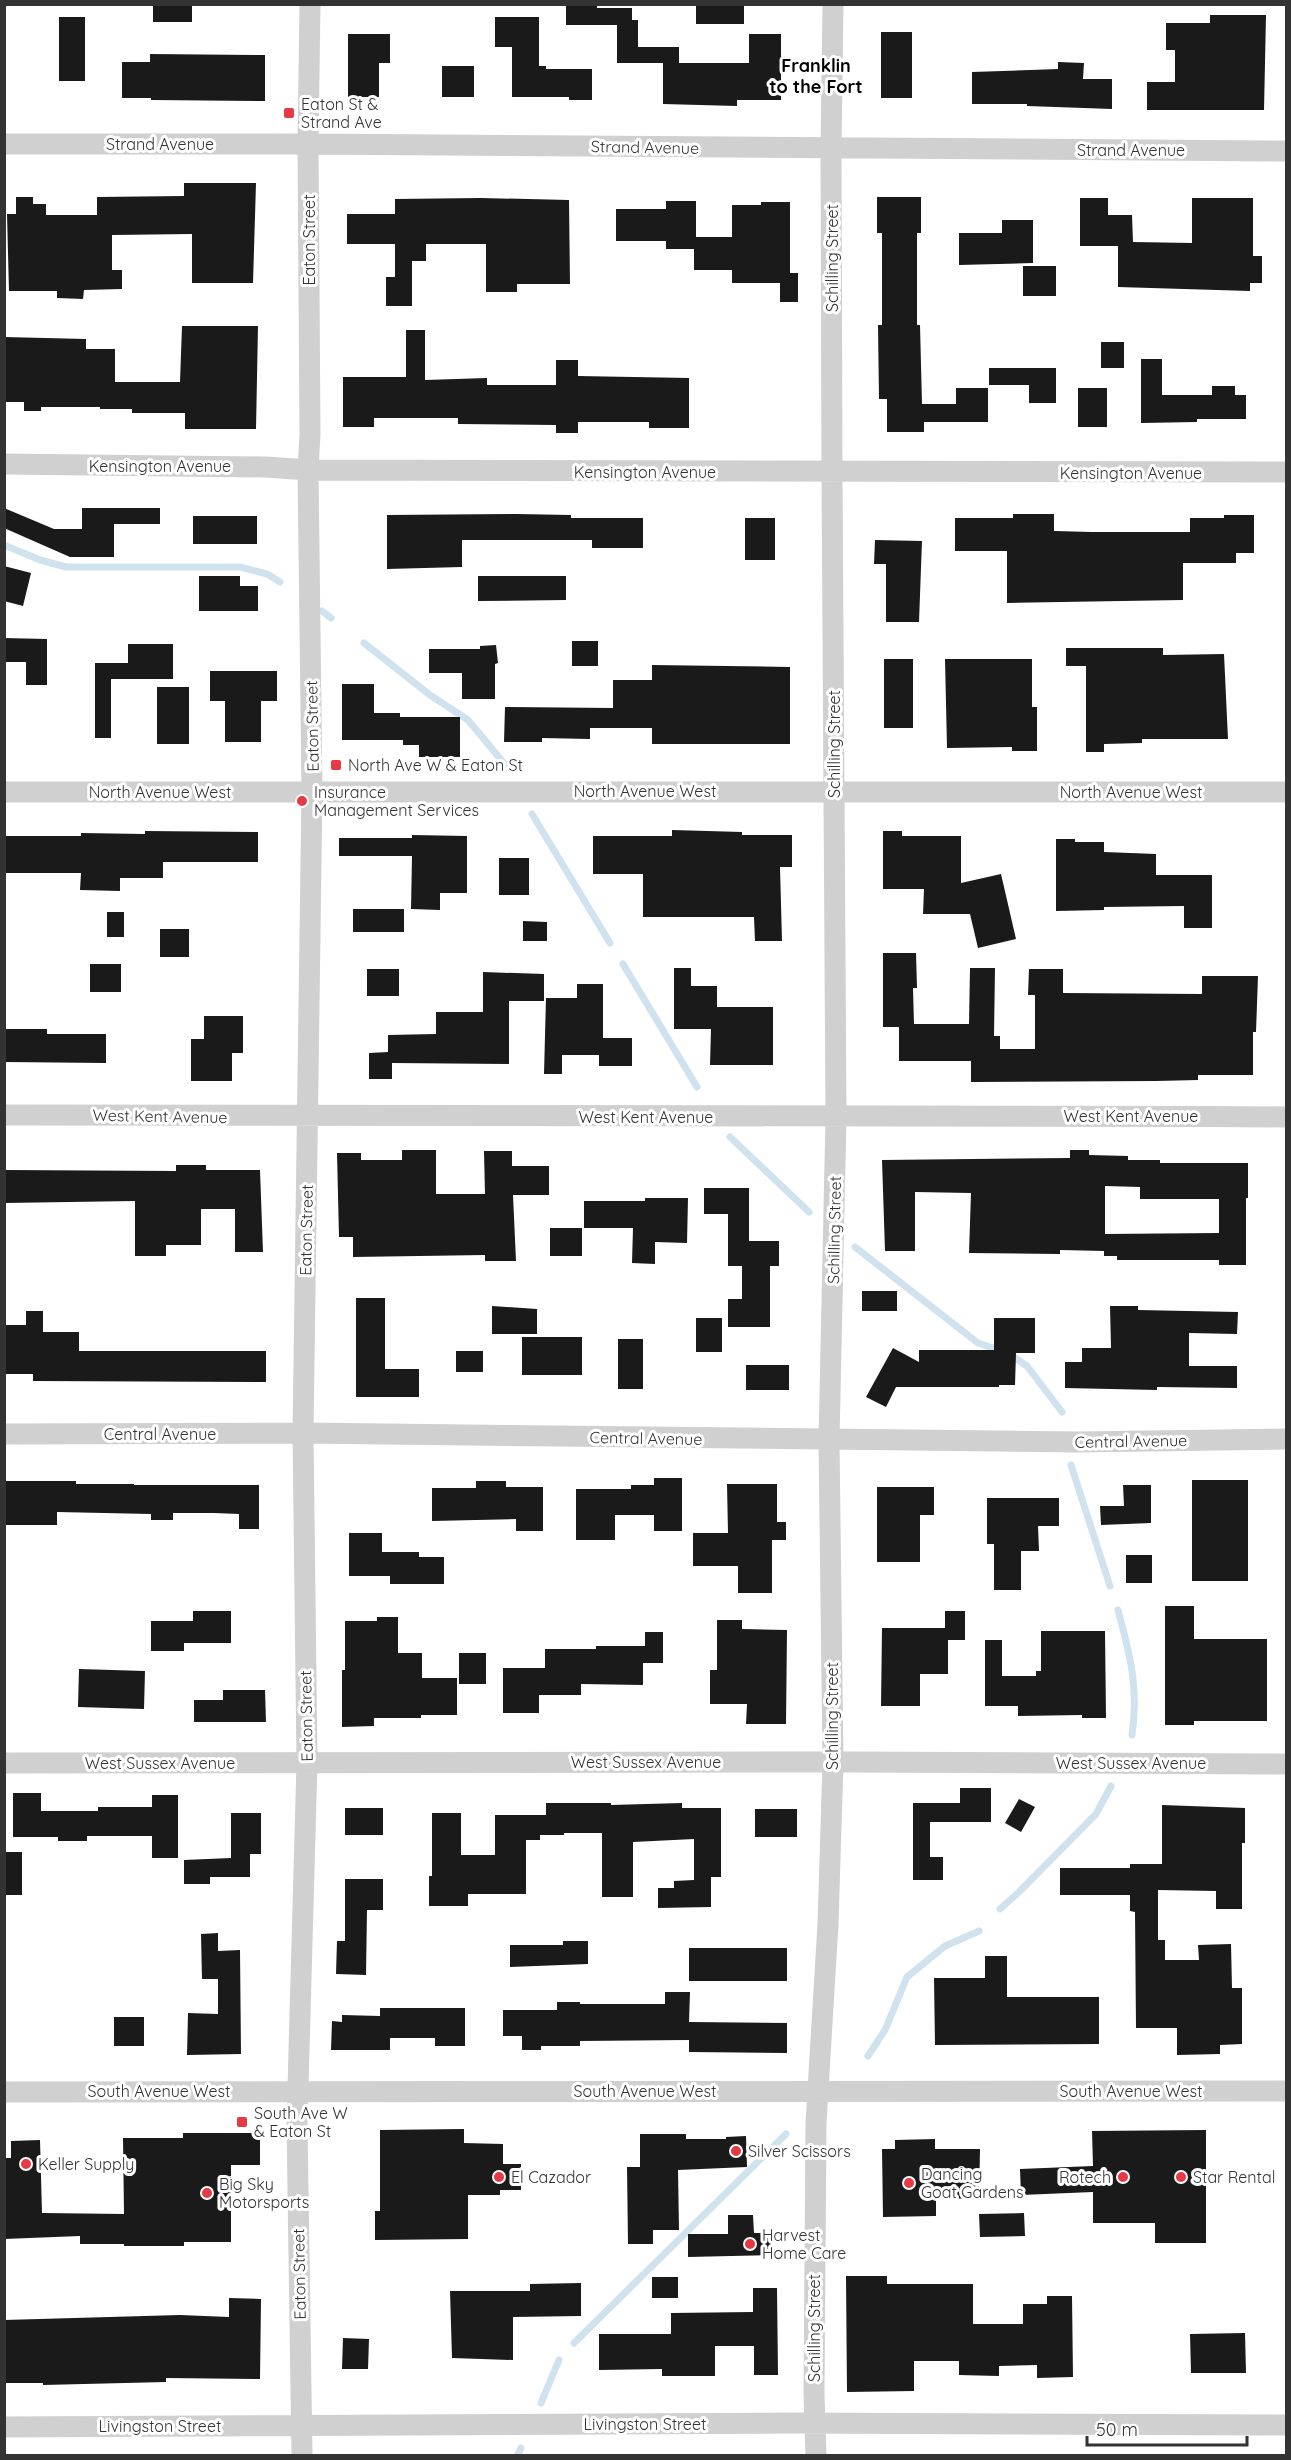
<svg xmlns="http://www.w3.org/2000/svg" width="1291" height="2460" viewBox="0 0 1291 2460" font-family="Quicksand,sans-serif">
  <rect width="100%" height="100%" fill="#fff"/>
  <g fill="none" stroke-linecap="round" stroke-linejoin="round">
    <path stroke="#cfe2ee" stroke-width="7" d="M4,545L40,560L66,567H240L267,574L280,582
      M322,611L331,618
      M364,643L430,695L468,720L508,768
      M532,814L610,943
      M623,964L697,1087
      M730,1137L809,1212
      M855,1247L978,1343L1008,1353L1027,1366L1062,1412
      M1071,1465L1110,1586
      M1118,1610C1130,1655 1139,1688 1132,1735
      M1000,1909L1019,1892L1096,1814L1111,1786
      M868,2056L885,2030L907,1977L945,1946L979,1931
      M574,2343L786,2134
      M541,2403L559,2360
      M517,2456L521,2448"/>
  </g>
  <path fill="#1a1a1a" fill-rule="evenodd" d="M153,4H192V22H153Z
    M566,4H597V8H632V20H638V47H679V63H749V34H781V100H737V106L663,104V63H617V25H566Z
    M696,4H744V24H696Z
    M1210,15H1266L1264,110H1147V82H1175V50H1166V23H1210Z
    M59,17H85V81H59Z
    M495,17H539V66H546V69H592V100H569V97H512V47H495Z
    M881,32H912V98H881Z
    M348,34H390V63H379V97H348Z
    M150,54L265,55V101L151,100V98H122V62H150Z
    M1058,62L1084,63L1083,79H1112V109L1027,106V104H972V72L1058,69Z
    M442,66H474V97H442Z
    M184,183H256L253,283H192V234L112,235V270H122V289L84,290L83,299L57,298V291H9L7,214H16V197H33V204H46V215H97V197L184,196Z
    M877,197H921V233H917V325H920L922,404H956V388H988V422H924V432H887V399H879L878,325H882V233H877Z
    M481,198L569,200L570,284H517V292H486V244H426V261H412V306H386V277H395V244H347V214H395V199Z
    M1080,198H1108V215H1132L1133,242L1192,243V198H1253V256H1262V283H1250V291L1118,287V246H1080Z
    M666,201H696V237H732V205H761V202H790V273H798V302H780V283H732V270H694V249H666V241H616V209H666Z
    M1002,220H1033V263L959,265V233H1002Z
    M1023,266H1056V296H1023Z
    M182,326H258L256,429H185V413H132V409H100V407H41V411H24V402H4V337L86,339V349H115V382H180Z
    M406,330H425V380L487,378V385H556V360H578V376L689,378V428H649V422H578V433H556V425L458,424V418H374V427H343V377H406Z
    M1101,342H1124V368H1101Z
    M1141,359H1162V395H1212V386H1235V395H1246V419H1197V422L1141,423Z
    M989,368H1056V403H1029V385H989Z
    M1078,388H1107V427H1078Z
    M4,508L54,529H82V508H160V524H114V557H70L4,528Z
    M517,514L571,515V518H643V548H592V540H462V567L387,569V515Z
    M1013,514H1054V531L1092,532H1190V518H1224V515H1254V553H1236V563H1183V600L1007,603V551H955V518H1013Z
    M193,516H257V544H193Z
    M745,518H775V560H745Z
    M875,540L922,541L919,622H886V564H874Z
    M4,566L31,573L23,606L4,601Z
    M199,576H240V586H258V611H199Z
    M478,576H566V600L478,601Z
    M4,638L47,639V685H26V662H4Z
    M572,641H598V666H572Z
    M128,644H173V679H111V738H95V663H128Z
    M496,645L498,663L495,664V699H462V673H429V649H480V646Z
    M1066,648H1163V655L1224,654L1228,739H1142V743L1104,744V752H1086V666H1066Z
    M884,659H913V728H884Z
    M945,659H1032V707H1037V751H1012V747L947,748Z
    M652,665L790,667V744H652V728H590V739L542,738V742H504L505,707L613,708V680H652Z
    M210,671H277V701H261V742H225V701H210Z
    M342,684H374V713H400V717H460V757H419V745H403V740H342Z
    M157,687H189V744H157Z
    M672,830L742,832V835H792V867H780L782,941H755L754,917H643V874H593V836H672Z
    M145,831L258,832V862H163V878H120V891L80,890L81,873H4V836H81V833L145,834Z
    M883,831H902V836H961V883L1001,874L1016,939L978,948L970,914H923L924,889H883Z
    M412,835L467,836V893H440V910L411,909L412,856H339V838H412Z
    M1056,839H1075V842H1104V852L1156,854V875H1212V928H1184V906L1104,907V910L1056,911Z
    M499,858H529V895H499Z
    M353,909H404V932H353Z
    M107,912H124V937H107Z
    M523,921L547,922V941H523Z
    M160,929H189V957H160Z
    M883,953H916L917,988H913L914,1024H969L970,968H995L994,1036H1000V1049H1035V995H1028L1029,969H1063V993L1202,994V976H1258L1256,1032H1253V1075H1198V1080L1156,1081L971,1082V1061H899V1027H883Z
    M90,964H121V992H90Z
    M674,968H691V986H717V1007H773V1065H710L711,1029H674Z
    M367,969H399V996H367Z
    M483,972L544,974V1001H509V1064L392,1063V1079H369V1053L388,1052V1035L436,1034V1012H483Z
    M577,984H603V1038H632V1066H599V1055H562V1074H544L546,998H577Z
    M204,1016H243V1053H232V1081H191V1039H204Z
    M4,1029H47V1034H106V1063L4,1062Z
    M402,1150H436V1194H485L484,1151H512V1166H549V1195H513L516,1261H485V1255L353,1257V1237H339L337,1153H361V1160H402Z
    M1070,1150H1089V1155L1128,1156V1160H1160V1163H1248V1198H1246V1265H1219V1260H1117V1256H1104V1251L1060,1250V1254L969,1253L971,1193L915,1192V1251H885L882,1160L1070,1158ZM1105,1186L1140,1187V1199H1219V1233L1105,1234Z
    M176,1165H206V1170H260L263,1252H235V1209H201V1245H166V1256H135V1201L4,1203V1170L176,1171Z
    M704,1188H749V1241H779V1266H770V1327H728V1299H742V1266H728V1214H704Z
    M645,1198H688L687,1243L655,1242V1264L632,1263L633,1228H584V1201H645Z
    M550,1228H582V1256H550Z
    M862,1291H897V1311H862Z
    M356,1298H385V1369H419V1397H356Z
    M492,1306L537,1309V1334H492Z
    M1110,1306H1138V1310L1238,1312L1237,1334L1189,1333V1366H1237V1388L1157,1387V1390L1065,1388V1362H1082V1348H1111Z
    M26,1311H43V1332H79V1351H266V1382L33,1381V1374H4V1325H26Z
    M696,1318H722V1352H696Z
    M994,1318H1035V1353H1016L1015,1385H999V1387H896L886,1407L866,1397L893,1348L919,1362V1350H994Z
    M522,1337H582V1375H522Z
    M618,1339H643V1389H618Z
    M456,1351H483V1372H456Z
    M746,1365H789V1390H746Z
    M654,1478H682V1531H654V1515H615V1540H576V1489H631V1485H654Z
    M1192,1480H1248V1581H1192Z
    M4,1481H76V1484H134V1485H259V1529H239V1514L214,1513H173V1520H151V1514L57,1512V1525H4Z
    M476,1481H506V1487H543V1531H516V1519L432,1521V1488H476Z
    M727,1484H777V1522H786V1540H772V1593H738V1566H693V1533H728Z
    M1123,1485H1151V1523L1101,1525L1100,1506H1124Z
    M877,1487H934V1515H920V1562H877Z
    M987,1498H1059V1526H1038L1039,1551H1021V1590H994V1544H987Z
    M349,1533H382V1552H419V1557H444V1584H390V1576H349Z
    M1126,1555H1152V1583H1126Z
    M1165,1606H1194V1639H1267V1721H1194V1725H1165Z
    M193,1611H231V1643H184V1651H151V1621H193Z
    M945,1611H965V1640H948V1674H920V1706H881L882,1628H945Z
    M377,1617H398V1653H422V1678H457V1715H421V1718H374V1726L342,1727V1670H345V1621H377Z
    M717,1620H742V1629L787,1630L786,1724H746L747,1704H710V1670H717Z
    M1041,1631H1105L1106,1718H1082V1715L1018,1716V1706H985V1640H1002V1676H1036V1671H1041Z
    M645,1632H663V1663H643V1685L581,1684V1695H539V1713H503V1668H545V1649H596V1646H645Z
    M459,1653H486V1684H459Z
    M79,1669L145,1671L144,1709L78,1707Z
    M223,1690H265L266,1722H194V1700H223Z
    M960,1788H991V1822H930V1857H943V1880H913V1803H960Z
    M13,1793H41V1811H98V1807H152V1795H178V1858H152V1836H87V1841H58V1837H13Z
    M1019,1799L1035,1807L1021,1832L1005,1823Z
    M546,1803H611V1805L682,1803V1808H721V1877H711V1907L658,1908V1888H674V1881L694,1880V1839L633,1842V1897H602V1833H564V1835H540V1840H526V1894H468V1906H429V1876H432V1813H461V1855H495V1815H546Z
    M1162,1805L1245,1808V1843H1242V1909H1216V1891L1158,1890V1940H1165V1960H1199L1198,1945L1231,1944L1232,1988H1242V2044L1220,2045V2054L1177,2055V2028H1136L1135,1912L1130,1911V1895H1060V1868H1130V1864H1162Z
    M345,1808H383V1835H345Z
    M755,1809H797V1837H755Z
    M231,1813H261V1854H250V1877H210V1884H184V1860L231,1858Z
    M4,1852H22V1895H4Z
    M345,1879H383V1910H367L366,1975L336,1974L337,1941H345Z
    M218,1933V1951L240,1950L241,2054L187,2055L188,2013L218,2014V1979H202L201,1934Z
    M563,1941H588V1964L510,1967V1945H563Z
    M689,1948H787V1981H689Z
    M985,1956H1007V1997H1099V2044L935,2045L934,1978H985Z
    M665,1992H690L689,2022L787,2023V2053L689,2052V2040L580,2041V2046H541V2050H522V2036H503V2010H557V2002H580V2004H665Z
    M380,2008H465V2046H435V2038H390V2050H331L332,2021L342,2022V2015L380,2016Z
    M114,2017H144V2046H114Z
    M464,2129V2143L503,2144V2164H521V2190H500V2195H468V2239L375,2240V2211H380V2130Z
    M1206,2130V2243H1155V2223H1093V2192L1021,2195L1020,2169L1093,2166L1092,2131Z
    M183,2133H260V2165H231V2242H184V2246H124V2244H80V2236L4,2239V2158H11V2141L40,2140L42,2213L124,2214L123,2138H183Z
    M640,2134H686V2139H726V2137L746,2136L747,2167L678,2170L679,2230H653V2244H628L627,2167H640Z
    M935,2139V2149H980L979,2199L936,2198V2216L883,2217L882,2149H895V2140Z
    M1024,2213L1025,2236L980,2237L979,2214Z
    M728,2215H753L754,2233H771V2255L688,2257V2234H728Z
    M846,2276H887V2284H973V2324H1023V2304H1047V2296H1072L1073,2377L1037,2378V2365L999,2366V2376L959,2375V2361H914V2391L847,2392Z
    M652,2277H678V2298H652Z
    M581,2283V2316L513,2317V2360L452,2358L450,2291H530V2284Z
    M753,2288H777L778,2375H754V2346H715V2376H662V2369L599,2370V2334H671V2313L753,2312Z
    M229,2298L261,2299L260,2379L166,2378V2382L43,2385V2383H4V2320L180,2315L229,2317Z
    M1245,2333L1246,2373H1191L1190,2334Z
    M343,2338L369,2339L368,2369H342Z"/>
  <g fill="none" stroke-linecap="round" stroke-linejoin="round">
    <path stroke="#d0d0d0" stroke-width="21" d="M4,144H308L1286,151
      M4,464L266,467L308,470L1286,472
      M4,792H1286
      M4,1115C432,1119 859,1113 1286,1117
      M4,1434L303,1433L1078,1442L1286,1439
      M4,1763L850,1762L1286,1764
      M4,2092L1286,2091
      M4,2427L789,2423L1286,2425
      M302,2456L297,2123L307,1762L303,1433L312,791L308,470L310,434L308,144L310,4
      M816,2456L814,2394L816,2123L828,1924L833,1762L829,1441L836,1117L832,473L831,148L833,4"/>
  </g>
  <g fill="#e63946" stroke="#fff" stroke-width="2">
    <rect x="283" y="107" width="12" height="12" rx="3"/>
    <rect x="330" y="759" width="12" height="12" rx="3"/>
    <circle cx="302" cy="801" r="6"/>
    <rect x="236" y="2116" width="12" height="12" rx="3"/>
    <circle cx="736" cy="2151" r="6"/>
    <circle cx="26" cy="2164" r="6"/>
    <circle cx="499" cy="2177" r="6"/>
    <circle cx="1123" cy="2177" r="6"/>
    <circle cx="1181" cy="2177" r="6"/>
    <circle cx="909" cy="2183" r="6"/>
    <circle cx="207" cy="2193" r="6"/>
    <circle cx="750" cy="2244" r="6"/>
  </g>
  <g text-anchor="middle" stroke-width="6" stroke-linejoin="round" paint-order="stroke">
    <g font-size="16" fill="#333" stroke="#fff" text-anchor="start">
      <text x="301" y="110">Eaton St &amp;<tspan x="301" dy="18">Strand Ave</tspan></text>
      <text x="348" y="771">North Ave W &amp; Eaton St</text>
      <text x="314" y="798">Insurance<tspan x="314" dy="18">Management Services</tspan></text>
      <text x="254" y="2119">South Ave W<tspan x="254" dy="18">&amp; Eaton St</tspan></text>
      <text x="748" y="2157">Silver Scissors</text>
      <text x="38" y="2170">Keller Supply</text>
      <text x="921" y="2180">Dancing<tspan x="921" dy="18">Goat Gardens</tspan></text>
      <text x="511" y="2183">El Cazador</text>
      <text x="1111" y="2183" text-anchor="end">Rotech</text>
      <text x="1193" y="2183">Star Rental</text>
      <text x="219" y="2190">Big Sky<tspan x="219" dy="18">Motorsports</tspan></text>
      <text x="762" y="2241">Harvest<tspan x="762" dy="18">Home Care</tspan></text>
    </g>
    <g font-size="16" fill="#333" stroke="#fff">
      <text x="160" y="150">Strand Avenue</text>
      <text transform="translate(645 147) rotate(1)" y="6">Strand Avenue</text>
      <text x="1131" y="156">Strand Avenue</text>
      <text transform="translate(309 240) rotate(-90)" y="6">Eaton Street</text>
      <text transform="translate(832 258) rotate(-90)" y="6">Schilling Street</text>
      <text x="160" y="472">Kensington Avenue</text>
      <text x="645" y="478">Kensington Avenue</text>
      <text x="1131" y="479">Kensington Avenue</text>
      <text transform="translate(312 726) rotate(-91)" y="6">Eaton Street</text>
      <text transform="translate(834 744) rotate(-90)" y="6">Schilling Street</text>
      <text x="645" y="797">North Avenue West</text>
      <text x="160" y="798">North Avenue West</text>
      <text x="1131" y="798">North Avenue West</text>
      <text transform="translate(160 1116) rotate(1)" y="6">West Kent Avenue</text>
      <text x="1131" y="1122">West Kent Avenue</text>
      <text x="646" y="1123">West Kent Avenue</text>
      <text transform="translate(306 1230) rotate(-89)" y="6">Eaton Street</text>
      <text transform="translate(834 1230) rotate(-89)" y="6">Schilling Street</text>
      <text x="160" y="1440">Central Avenue</text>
      <text transform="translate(646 1438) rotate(1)" y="6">Central Avenue</text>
      <text transform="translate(1131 1441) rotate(-1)" y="6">Central Avenue</text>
      <text transform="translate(306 1716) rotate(-91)" y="6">Eaton Street</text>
      <text transform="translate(832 1716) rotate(-90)" y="6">Schilling Street</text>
      <text x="646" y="1768">West Sussex Avenue</text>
      <text x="160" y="1769">West Sussex Avenue</text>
      <text x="1131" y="1769">West Sussex Avenue</text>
      <text x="159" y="2097">South Avenue West</text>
      <text x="645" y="2097">South Avenue West</text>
      <text x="1131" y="2097">South Avenue West</text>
      <text transform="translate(299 2274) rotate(-91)" y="6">Eaton Street</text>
      <text transform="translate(814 2328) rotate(-90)" y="6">Schilling Street</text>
      <text x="645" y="2430">Livingston Street</text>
      <text x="160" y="2432">Livingston Street</text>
    </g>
    <g font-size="18" font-weight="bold" fill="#000" stroke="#fff">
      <text x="816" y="72">Franklin<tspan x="816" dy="21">to the Fort</tspan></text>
    </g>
  </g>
  <rect width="1291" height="2460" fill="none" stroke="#333333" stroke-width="12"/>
  <path d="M1087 2436v9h160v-9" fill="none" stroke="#333333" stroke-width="3"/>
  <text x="1096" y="2436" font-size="18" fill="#333333" stroke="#ffffff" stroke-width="4.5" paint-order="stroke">50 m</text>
</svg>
